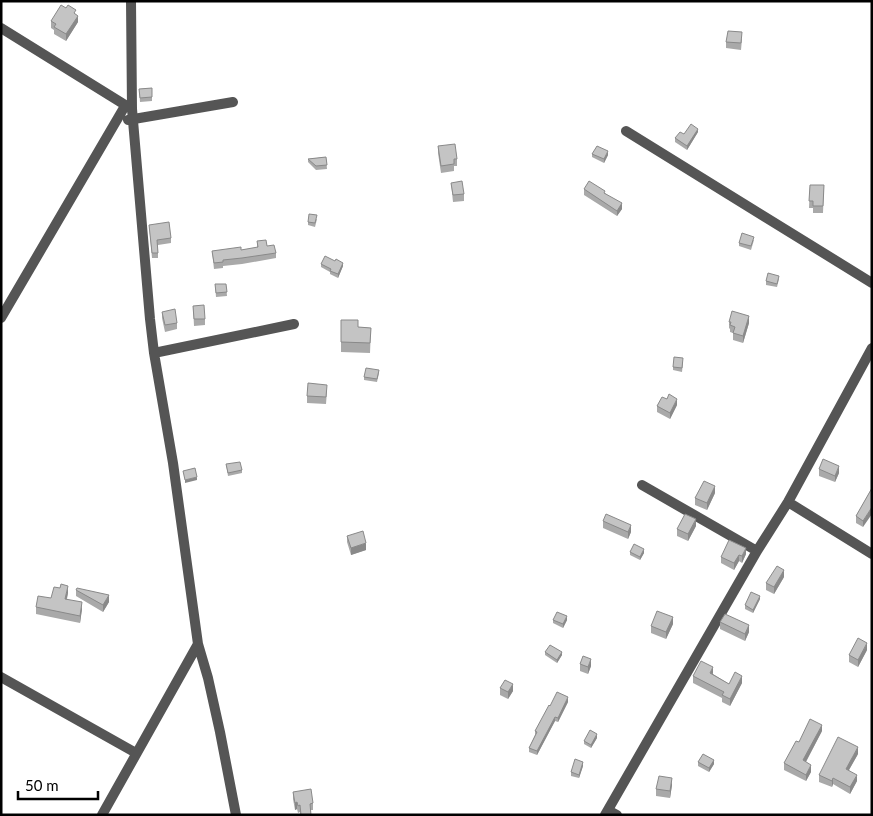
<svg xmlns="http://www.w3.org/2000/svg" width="873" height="816" viewBox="0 0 873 816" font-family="Lato,sans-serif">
  <rect width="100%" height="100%" fill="#fff"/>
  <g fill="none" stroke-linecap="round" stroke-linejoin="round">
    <path stroke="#555" stroke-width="10" d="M131,1L132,109L150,319L154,353L173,463L198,644L208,678L220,732L236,815
      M1,28L130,108
      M128,120L233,102
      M626,131L872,283
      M1,318L125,106
      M154,353L294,324
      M642,485L757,551
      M788,502L872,554
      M1,677L136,753
      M608,810L617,815
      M102,815L198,644
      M605,815L757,551L788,502L872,348"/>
  </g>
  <path fill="#a9a9a9" d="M76,14L78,22L66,41L54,34V30L51,28V21Z
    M742,39L741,50L726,48V42Z
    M152,88V101L140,102L139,89Z
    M698,132L687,150L675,142V138L684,134Z
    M438,146L457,159V166H454V171L441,173L438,153Z
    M592,154L608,155L604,163L592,157Z
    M326,157L327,169L316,170L308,162V159Z
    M451,183L464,194V201L453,202Z
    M810,185H824L823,213H813V208H809Z
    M584,189L605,193L622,209L617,216L584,195Z
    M317,219L315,227L308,225V222Z
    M149,225L171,238V243L158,245V258H152Z
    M754,240L751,250L739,246V243Z
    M257,241L267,246L276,253V258L242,264L223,266V268L214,269L212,251L241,250L257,248Z
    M321,264L343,266L338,278L330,274V272L321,267Z
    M779,279L777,287L766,285V281Z
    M215,284H226L227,296L216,297Z
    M193,306L205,319V325L194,326Z
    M162,312L177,323V329L165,332L162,318Z
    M729,322L749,323L743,343L733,340V333L730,332V329L729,328Z
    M358,327L371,328L370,353L341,352V342Z
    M683,362L682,372L673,370V367Z
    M379,373L377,382L364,380V377Z
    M327,391L326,404L307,403V396Z
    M677,405L670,419L657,412V406Z
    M226,464L242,470V473L228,476Z
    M819,469L839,473L835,482L819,476Z
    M872,488L863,527L856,523V516Z
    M715,493L707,510L695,505V498Z
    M603,521L631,532L628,539L603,528Z
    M696,526L688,541L677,536V529Z
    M347,536L366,550L351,555L347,542Z
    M630,552L644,553L640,560L630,555Z
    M746,554L742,563L739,561L734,570L721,563V557Z
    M784,577L774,594L766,590V583Z
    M76,590L109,602L103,612L76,596Z
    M68,593L67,599L82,609L80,623L36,614V607L51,598Z
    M760,599L753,613L745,609V605Z
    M553,620H567L563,628L553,623Z
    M720,622L749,632L745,641L720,629Z
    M673,624L666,639L651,633V626Z
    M867,650L858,667L849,662V655Z
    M545,652L562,655L557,663L545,655Z
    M580,664L591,666L588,674L580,671Z
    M713,673V674L729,684L742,683L730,706L722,702V698L693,683V676Z
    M500,688L513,691L508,699L500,695Z
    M568,702L558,722L555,721L537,755L529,752V748L535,735V731L550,706Z
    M822,731L806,762L811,772L806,781L784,770V763L799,742Z
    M597,738L591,748L584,744V741Z
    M858,754L849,770L857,781L850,794L833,784L832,787L819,782V775Z
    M698,762L714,764L709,772L698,766Z
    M583,766L579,778L571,776V772Z
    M672,785L670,798L656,796V789Z
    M293,792L313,803V810H311V815H300V812L298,813L297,809L295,810L293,799Z"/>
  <path fill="#898989" d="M78,16V22L66,41V34Z
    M698,129V132L687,150V146Z
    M608,151V155L604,163V159Z
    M622,203V209L617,216V211Z
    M343,263V266L338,278V274Z
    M749,316V323L743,343V336Z
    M677,399V405L670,419V413Z
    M839,466V473L835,482V476Z
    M197,477V480L185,483V480Z
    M715,486V493L707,510V503Z
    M872,507V514L863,527V521Z
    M696,519V526L688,541V534Z
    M631,525V532L628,539V532Z
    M366,543V550L351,555V548Z
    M746,548V554L742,563V556Z
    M644,549V553L640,560V557Z
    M739,555V561L734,570V563Z
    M784,570V577L774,594V587Z
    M68,586V593L65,605V599Z
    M109,595V602L103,612V605Z
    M760,596V599L753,613V610Z
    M82,602V609L80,623V616Z
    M567,616V620L563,628V624Z
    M673,617V624L666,639V632Z
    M749,625V632L745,641V634Z
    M867,643V650L858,667V660Z
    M562,652V655L557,663V660Z
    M591,659V666L588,674V667Z
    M713,667V673L710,679V673Z
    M742,676V683L730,706V699Z
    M513,684V691L508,699V692Z
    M568,697V702L558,722V718Z
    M555,717V721L537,755V751Z
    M822,725V731L803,767V760Z
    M597,734V738L591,748V745Z
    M858,747V754L846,775V769Z
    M714,760V764L709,772V768Z
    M583,762V766L579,778V775Z
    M811,765V772L806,781V775Z
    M857,775V781L850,794V787Z
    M672,778V785L670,798V791Z
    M833,778V784L832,787V781Z
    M297,802V809L295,810V803Z"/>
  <path fill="#c4c4c4" stroke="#898989" d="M61,5L66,8L68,5L76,10L74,13L78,16L66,34L54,27L56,24L51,21Z
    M728,31L742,32L741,43L726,42Z
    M152,88V97L140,98L139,89Z
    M691,124L698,129L687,146L675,138L680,132L684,134Z
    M455,144L457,159H454V164L441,166L438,146Z
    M597,146L608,151L604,159L592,154Z
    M326,157L327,165L316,166L308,159Z
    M462,181L464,194L453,195L451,183Z
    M589,181L605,191L604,193L622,203L617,211L584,189Z
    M810,185H824L823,206H813V201H809Z
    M309,214L317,215L315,223L308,222Z
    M169,222L171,238L157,240L158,253H152L149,225Z
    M742,233L754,237L751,246L739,243Z
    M266,240L267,246L274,245L276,253L242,258L223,260V262L214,263L212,251L241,247V250L258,247L257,241Z
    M325,256L335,261L336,259L343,263L338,274L330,271L331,269L321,264Z
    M768,273L779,276L777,284L766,281Z
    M215,284H226L227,292L216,293Z
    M204,305L205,319H194L193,306Z
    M175,309L177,323L165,325L162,312Z
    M732,311L749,316L743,336L733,333L735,327L730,325L731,322H729Z
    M341,320H358V327L371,328L370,343L341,342Z
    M674,357L683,358L682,368L673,367Z
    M366,368L379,370L377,379L364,377Z
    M308,383L327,385L326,397L307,396Z
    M669,394L677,399L670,413L657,406L662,397L667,399Z
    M823,459L839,466L835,476L819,469Z
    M240,462L242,470L228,473L226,464Z
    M195,468L197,477L185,480L183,471Z
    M704,481L715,486L707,503L695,498Z
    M872,488V507L863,521L856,516Z
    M606,514L631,525L628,532L603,521Z
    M685,514L696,519L688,534L677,529Z
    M363,531L366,543L351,548L347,536Z
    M729,540L746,548L742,556L739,555L734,563L721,557Z
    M634,544L644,549L640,557L630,552Z
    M777,566L784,570L774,587L766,583Z
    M61,584L68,586L65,599L82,602L80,616L36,607L38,596L51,598L54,587L60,588Z
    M77,588L109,595L103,605L76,590Z
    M751,592L760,596L753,610L745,605Z
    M657,611L673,617L666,632L651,626Z
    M557,612L567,616L563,624L553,620Z
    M725,614L749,625L745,634L720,622Z
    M858,638L867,643L858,660L849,655Z
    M550,645L562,652L557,660L545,652Z
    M583,656L591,659L588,667L580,664Z
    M701,661L713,667L710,673L729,684L735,672L742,676L730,699L722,695L724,692L693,676Z
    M505,680L513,684L508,692L500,688Z
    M557,692L568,697L558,718L555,717L537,751L529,748L537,732L535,731L549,705L550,706Z
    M810,719L822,725L803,760L811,765L806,775L784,763L796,741L799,742Z
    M590,730L597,734L591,745L584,741Z
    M838,737L858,747L846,769L857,775L850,787L833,778L832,781L819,775Z
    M703,754L714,760L709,768L698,762Z
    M575,759L583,762L579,775L571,772Z
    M659,776L672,778L670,791L656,789Z
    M311,789L313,803L310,804L311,815H301L300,805L298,806L297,802L295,803L293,792Z"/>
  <rect width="873" height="816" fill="none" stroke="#000000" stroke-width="5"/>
  <path d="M18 791v8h80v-8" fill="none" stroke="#000000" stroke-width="2.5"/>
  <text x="25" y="791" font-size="15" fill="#000000" stroke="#ffffff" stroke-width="4" paint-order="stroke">50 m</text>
</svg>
